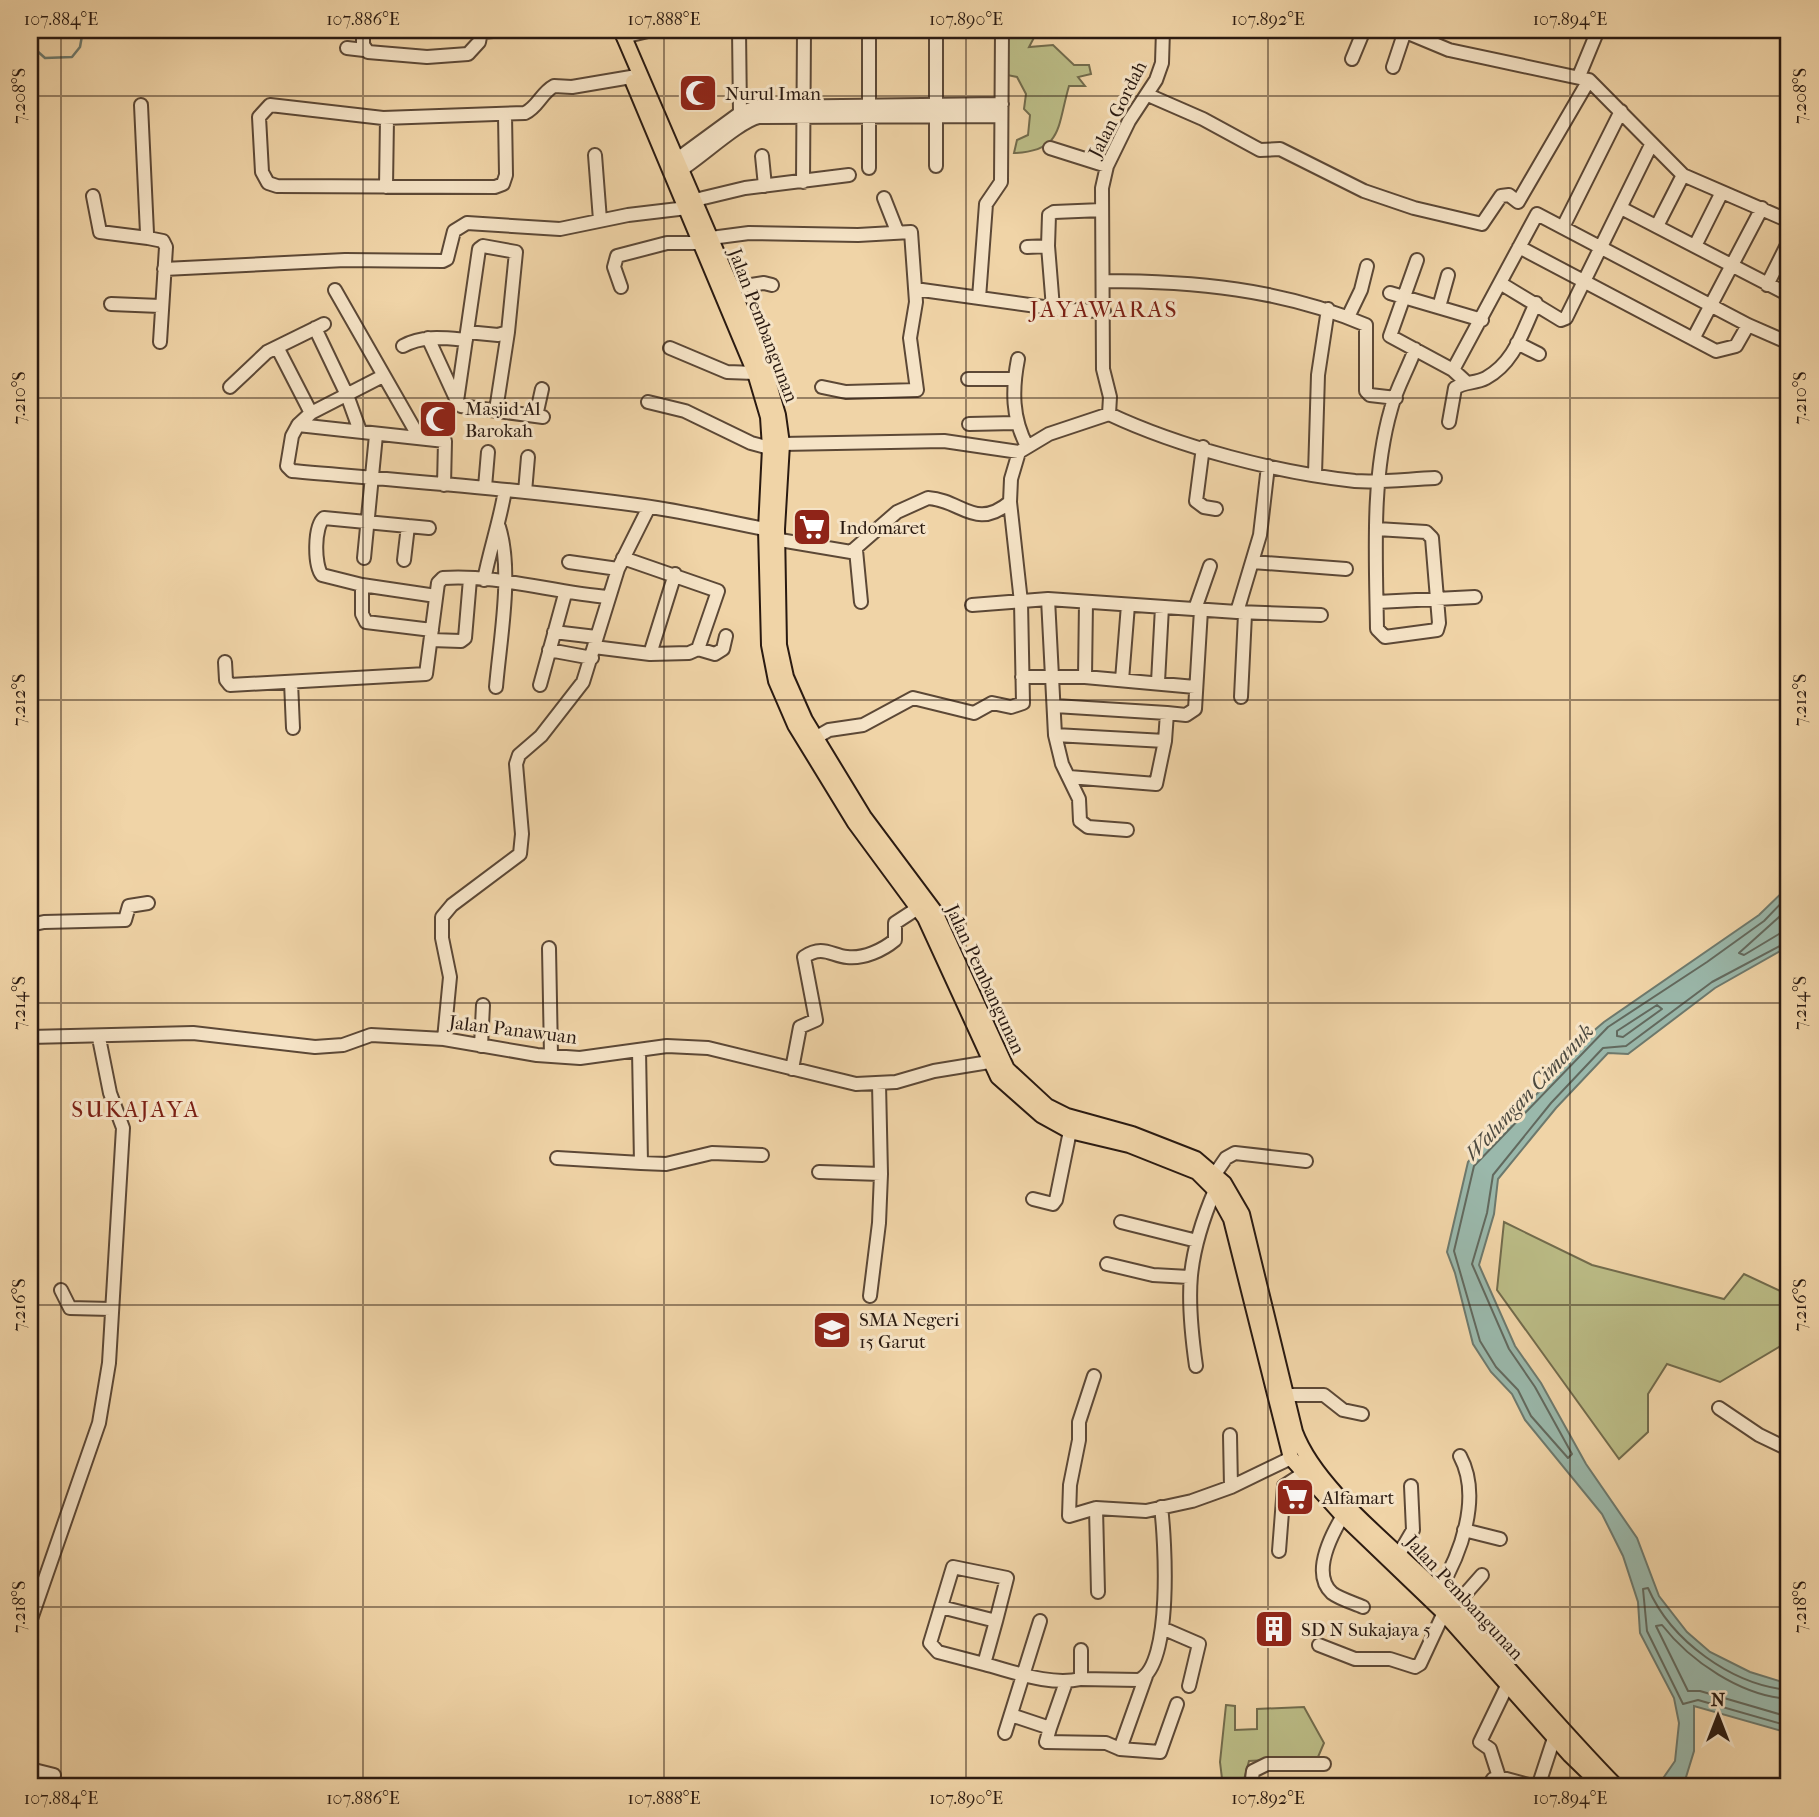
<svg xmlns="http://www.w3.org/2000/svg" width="1819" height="1817" viewBox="0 0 1819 1817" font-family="'IM FELL French Canon',serif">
  <rect width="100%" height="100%" fill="#f0d4a7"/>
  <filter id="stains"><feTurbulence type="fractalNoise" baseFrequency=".00286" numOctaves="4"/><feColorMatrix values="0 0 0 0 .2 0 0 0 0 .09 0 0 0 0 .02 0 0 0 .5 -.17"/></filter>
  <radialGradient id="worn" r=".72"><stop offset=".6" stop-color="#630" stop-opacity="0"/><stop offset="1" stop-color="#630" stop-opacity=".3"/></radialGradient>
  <path fill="#bbbc86" stroke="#726b4c" stroke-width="2" d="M1006,30H1038L1029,47L1053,45L1074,65H1089L1091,74L1078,77L1085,86H1069C1057,127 1063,151 1014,153L1017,140L1028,135L1030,115L1024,109L1026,94L1017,77L1007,75Z
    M1504,1222L1592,1265L1724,1299L1744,1274L1789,1295V1341L1720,1382L1667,1364L1648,1394V1432L1619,1459L1497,1290Z
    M1226,1705L1235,1706V1730L1257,1729V1709L1304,1707L1324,1743L1318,1757L1249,1761L1242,1787H1223L1220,1762Z"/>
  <path fill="#9ab8ab" stroke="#6d796d" stroke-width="2" d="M1789,886V946L1715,988L1628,1054L1608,1053L1556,1108L1498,1179L1494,1214L1479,1265L1515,1346L1541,1383L1586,1464L1637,1538L1659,1596L1687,1632L1710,1652L1750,1672L1789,1684V1733L1694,1706V1751L1683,1787H1657L1675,1761L1679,1723L1674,1698L1640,1633L1638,1602L1623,1556L1602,1514L1525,1420L1512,1394L1491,1372L1473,1344L1455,1273L1447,1252L1468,1162L1492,1134L1540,1091L1578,1044L1604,1022L1759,915Z"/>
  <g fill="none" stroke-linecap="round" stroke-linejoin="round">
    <path stroke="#62695e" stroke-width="2" d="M1789,895L1764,921L1707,962L1608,1027L1474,1166L1454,1251L1480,1341L1496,1367L1518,1390L1531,1416L1568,1458L1572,1454L1535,1387L1509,1349L1472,1264L1487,1213L1493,1175L1551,1103L1603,1048L1626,1046L1712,982L1789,941
      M1789,908L1739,953L1744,955L1779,934L1789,932
      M1657,1005L1662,1009L1623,1037L1617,1036V1031Z
      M1789,1690C1732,1685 1671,1641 1648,1588L1643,1589L1647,1631L1683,1704L1698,1700L1789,1726
      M1789,1699C1741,1696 1690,1661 1662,1625L1656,1626L1688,1691H1700L1789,1717"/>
    <path stroke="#6d796d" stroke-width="2.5" d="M30,50H36L45,58L72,57L80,47L83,30"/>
    <g stroke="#5c4836" stroke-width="16">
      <path id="minor" d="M363,30V45L368,52L427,57L468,54L479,42L481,32
        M480,30L481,32L505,30
        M739,30L740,113
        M936,30V166
        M1401,30L1449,50L1589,80L1683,175L1789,221
        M623,37L652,30
        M347,48L364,50
        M1352,59L1364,30
        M1393,67L1405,31
        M1579,76L1598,30
        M1148,95L1203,119L1260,150L1280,149L1364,191L1414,208L1482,224L1501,196L1509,195L1518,202L1589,80
        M141,105L147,233L148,238L163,241L166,247L160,342
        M505,115L506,175L503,184L495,187L277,186L268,183L262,172L259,117L270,105L383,118L525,113C538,107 541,93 554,86L572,87L631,77
        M1050,148L1107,166
        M595,155L600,220
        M762,156L765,186
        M669,165L740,113L757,107L1002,104
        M869,168V30
        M673,175C697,162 737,122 759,117L1001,116
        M803,182L804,30
        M386,187L387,118
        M93,196L100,232L148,238
        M884,198L897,231
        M695,200L745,188L849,175
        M1621,208L1789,295
        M1657,226L1683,175
        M1563,227L1621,111
        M711,238L749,233L858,235L911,232L916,302L910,338L917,390L846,392L822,387
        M1048,246L1053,308
        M1695,246L1721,194
        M1027,247L1048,246L1049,215L1054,212L1102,210
        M1519,247L1716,351L1736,346L1748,325
        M1417,260L1390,336L1453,370L1466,382
        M164,269L345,260L443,261L447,259L454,231L467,223L560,229L628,215L687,208
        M1103,281C1192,281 1283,289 1366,325V391L1370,395L1396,398
        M1500,283L1561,320L1566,318L1651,145
        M1767,285L1789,241
        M621,287L614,267L617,256L667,243H701
        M732,288L764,283L772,285
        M915,289L1065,310L1104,311
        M335,290L419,437
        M1390,293L1482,320
        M979,298L986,204L1001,182L1002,30
        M111,304L160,306
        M1439,307L1448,275
        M1348,317L1361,290L1367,266
        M315,328L347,395L360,431
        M467,332L498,335L508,332L516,252L483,246L479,249L457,401L461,406L543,417
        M428,338L457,401
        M1693,339L1762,208
        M1517,343L1539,354
        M403,346C423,335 444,338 466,340
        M277,347L311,413
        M670,348L727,372L755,373
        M1018,359C1012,390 1012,418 1027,446
        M1453,370L1537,214L1748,325L1789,343
        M968,379H1014
        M230,387L267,352L324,324
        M648,402L685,411L751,443L770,448
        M496,410L508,332
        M1109,414C1179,447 1278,473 1355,481C1381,483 1409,479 1435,478
        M536,416L542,389
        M1449,422L1455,388C1465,381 1475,384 1486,378C1515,362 1522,332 1536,303
        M969,424L1015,423
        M298,425L311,413L383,376
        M782,444L944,441L1019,452
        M1203,447L1196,501L1204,507L1216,509
        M1315,474L1318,375L1328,309
        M444,485L445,441L298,425L292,436L287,466L292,471C409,481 527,490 644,506C688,512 732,523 775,531
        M485,487L488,452
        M525,492L528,457
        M429,528L324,518C314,526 314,565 322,575L362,585L436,596
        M1377,529L1426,532L1432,538L1439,623L1437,630L1385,637L1377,629C1376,558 1371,478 1391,409C1396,389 1408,369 1415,349
        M768,538L851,552L897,512L928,498C962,500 975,531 1010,502L1011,479L1019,452L1049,434L1109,414L1110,397L1103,369L1102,188L1107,166L1129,121L1156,80L1162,63L1163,30
        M856,550L861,602
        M364,558L376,435
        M623,558L718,591L698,649
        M404,560L408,526
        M569,562L618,569
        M1252,562L1346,569
        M484,580C490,549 500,521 505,490
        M362,585V614L366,622L432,630
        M1048,599L1055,735L1062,764L1079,799L1080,821L1088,827L1127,830
        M1377,602L1475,597
        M972,605L1048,599L1237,612L1260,535L1268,466
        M1195,609L1210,566
        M1237,612L1321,615
        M554,632L596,637
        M431,640L461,641L465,638L470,579
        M594,647L650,654L675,574
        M549,650L592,658
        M650,654L689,653L698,649L715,654L723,649L726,636
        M225,662L226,680L230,685L426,674L438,583L443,578C497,574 554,593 608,597
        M1022,677H1085L1195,687
        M1085,677L1086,602
        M1122,680L1128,605
        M291,682L293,728
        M1158,682L1162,607
        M540,685L565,594
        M496,687C500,639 513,572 499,527
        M1241,697L1245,614
        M1055,706L1167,713L1165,741L1156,784L1069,777
        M1167,713L1186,715L1195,709L1201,610
        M1055,735L1165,741
        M815,738L829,730L863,725L913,698L974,713L992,703L1011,707L1023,703L1021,602L1010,502
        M30,925L44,922L125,920L129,906L148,903
        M549,948L551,1055
        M30,1037L193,1033L315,1047L343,1045L371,1035L444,1039L537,1055L580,1058L667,1046L708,1048L856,1084L896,1082L934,1071L989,1062L999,1057
        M444,1039L450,977L442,938V917L452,905L520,854L522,834L516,764L519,755L541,736L583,682L618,569L649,507
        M481,1046L483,1005
        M639,1050L641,1163L666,1164L712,1153L762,1155
        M792,1069L800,1027L816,1020L804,957C823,944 832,956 847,957C864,959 883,950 895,940V923L918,908
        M557,1158L641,1163
        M819,1172L881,1174L879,1084
        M1215,1174L1226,1158L1235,1153L1306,1161
        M1033,1199L1053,1204L1056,1200L1070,1131
        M1121,1222L1197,1241
        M1107,1264L1153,1275L1189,1277
        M61,1290L70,1308L111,1309
        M870,1296L879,1223L881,1174
        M1196,1366C1186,1295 1186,1258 1215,1190
        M1094,1376L1079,1422V1440L1070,1485L1069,1516L1096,1508L1146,1511L1192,1501L1231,1487L1291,1458
        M1286,1395H1324L1343,1410L1362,1414
        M1719,1408L1759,1435L1786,1448L1789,1445
        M1230,1435L1231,1487
        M1096,1508L1098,1592
        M1347,1509C1335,1528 1309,1572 1332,1593C1340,1599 1354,1603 1363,1607
        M1464,1530L1500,1539
        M1279,1551L1284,1486L1304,1473
        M1399,1554L1413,1530L1411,1486
        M1438,1592C1461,1554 1482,1497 1460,1456
        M941,1607L996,1621L984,1664C1015,1672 1050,1686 1081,1679
        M1453,1608L1482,1575
        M30,1622L99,1423L109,1363L123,1128L110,1093L99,1038
        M1162,1628L1199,1644L1189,1686
        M1319,1645L1355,1659H1390L1415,1667L1420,1664L1447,1606
        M1081,1650V1679L1139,1680C1173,1665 1165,1539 1161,1507
        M984,1664L938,1652L930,1643L953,1567L1007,1578L996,1621
        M1507,1686L1480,1742L1490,1749L1499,1777L1536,1787
        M1011,1715L1050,1728L1066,1682
        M1050,1728L1046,1742L1106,1743L1120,1749L1146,1676
        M1005,1733L1040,1621
        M1120,1749L1160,1752L1177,1704
        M30,1769L54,1775
        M1251,1787L1253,1771L1267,1764H1324
        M1488,1787L1493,1779L1499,1777
        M1538,1787L1554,1738"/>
    </g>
    <g stroke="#2a1a11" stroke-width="18">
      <path id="major" d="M621,30L732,288L763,364L778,415L782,444L777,529L779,645L786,677L805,720L864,817L935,912L1007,1069L1047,1106L1067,1116L1132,1134L1196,1159L1224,1183L1242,1214L1295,1432C1317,1491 1396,1548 1440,1594C1501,1657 1556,1725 1617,1787
        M633,82L755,373L768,417L770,448L766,529L769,645L776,681L795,725L855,823L925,918L998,1077L1041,1115L1070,1131L1129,1145L1197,1172L1215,1190L1231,1219L1291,1458L1343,1516L1442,1611L1570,1755L1603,1787"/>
    </g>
    <use href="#minor" stroke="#f5e3c6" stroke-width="12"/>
    <use href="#major" stroke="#f0d4a7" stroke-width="14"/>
  </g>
  <path fill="none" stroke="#2a1a11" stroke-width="2" stroke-opacity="0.45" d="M61,30V1787M363,30V1787M664,30V1787M966,30V1787M1268,30V1787M1570,30V1787M30,96H1789M30,398H1789M30,700H1789M30,1003H1789M30,1305H1789M30,1607H1789"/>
  <defs>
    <g id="mosque-square" transform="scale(2.0125)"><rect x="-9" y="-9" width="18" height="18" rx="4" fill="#8f2418" stroke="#f5e3c6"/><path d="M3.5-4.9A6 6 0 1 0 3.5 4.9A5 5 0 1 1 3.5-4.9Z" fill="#fff"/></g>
    <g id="supermarket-square" transform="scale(2.0125)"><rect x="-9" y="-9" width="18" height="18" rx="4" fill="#8f2418" stroke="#f5e3c6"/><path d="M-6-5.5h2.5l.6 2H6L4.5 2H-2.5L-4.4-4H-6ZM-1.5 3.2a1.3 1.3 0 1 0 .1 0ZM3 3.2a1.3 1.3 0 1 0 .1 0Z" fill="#fff"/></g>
    <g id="school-square" transform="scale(2.0125)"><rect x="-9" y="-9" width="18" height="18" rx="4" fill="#8f2418" stroke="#f5e3c6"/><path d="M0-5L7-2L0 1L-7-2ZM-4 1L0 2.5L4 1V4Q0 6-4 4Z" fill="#fff"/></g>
    <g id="building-square" transform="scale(2.0125)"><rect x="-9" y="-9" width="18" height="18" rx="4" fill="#8f2418" stroke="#f5e3c6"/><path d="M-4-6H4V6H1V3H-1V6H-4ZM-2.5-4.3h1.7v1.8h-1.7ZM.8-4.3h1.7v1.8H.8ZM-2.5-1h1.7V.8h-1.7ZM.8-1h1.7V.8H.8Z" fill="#fff"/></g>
  </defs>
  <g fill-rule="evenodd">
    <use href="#mosque-square" x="698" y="93"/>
    <use href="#mosque-square" x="438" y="419"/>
    <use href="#supermarket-square" x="812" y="527"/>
    <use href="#school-square" x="832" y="1330"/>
    <use href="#supermarket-square" x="1295" y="1497"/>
    <use href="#building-square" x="1274" y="1629"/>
  </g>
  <g text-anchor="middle" stroke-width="6" stroke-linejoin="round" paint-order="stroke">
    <g font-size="19" fill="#2a1a11" stroke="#f5e3c6" text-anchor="start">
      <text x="725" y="100">Nurul Iman</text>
      <text x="465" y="415">Masjid Al<tspan x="465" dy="22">Barokah</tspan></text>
      <text x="839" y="534">Indomaret</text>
      <text x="859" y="1326">SMA Negeri<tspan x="859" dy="22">15 Garut</tspan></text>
      <text x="1322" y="1504">Alfamart</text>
      <text x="1301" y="1636">SD N Sukajaya 5</text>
    </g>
    <g font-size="19" fill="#2a1a11" stroke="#f5e3c6">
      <text transform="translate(1117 109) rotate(-63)" y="7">Jalan Gordah</text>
      <text transform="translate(764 325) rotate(69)" y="7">Jalan Pembangunan</text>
      <text transform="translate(986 979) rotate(65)" y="7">Jalan Pembangunan</text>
      <text transform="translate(513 1029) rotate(7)" y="7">Jalan Panawuan</text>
      <text transform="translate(1465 1597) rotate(47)" y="7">Jalan Pembangunan</text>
    </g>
    <g font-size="21" font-style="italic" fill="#4c493f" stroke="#f5e3c6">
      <text transform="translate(1529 1092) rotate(-47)" y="7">Walungan Cimanuk</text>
    </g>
    <g font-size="23" letter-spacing="2" fill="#7a1f14" stroke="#f5e3c6">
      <text x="1104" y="317">JAYAWARAS</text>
      <text x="136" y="1117">SUKAJAYA</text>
    </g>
  </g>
  <rect width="1819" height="1817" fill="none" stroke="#f0d4a7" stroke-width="77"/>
  <g transform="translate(1718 1716)" stroke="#f5e3c6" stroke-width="5" paint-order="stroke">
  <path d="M0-5L12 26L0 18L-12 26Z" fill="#2a1a11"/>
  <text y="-10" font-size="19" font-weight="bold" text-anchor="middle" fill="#2a1a11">N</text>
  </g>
  <rect x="38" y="38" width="1742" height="1740" fill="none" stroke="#2a1a11" stroke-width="2.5"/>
  <g font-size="18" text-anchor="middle" fill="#2a1a11">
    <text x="61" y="25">107.884°E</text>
    <text x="363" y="25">107.886°E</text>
    <text x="664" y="25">107.888°E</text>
    <text x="966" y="25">107.890°E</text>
    <text x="1268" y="25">107.892°E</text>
    <text x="1570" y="25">107.894°E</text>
    <text transform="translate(19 96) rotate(-90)" y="6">7.208°S</text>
    <text transform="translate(1800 96) rotate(-90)" y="6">7.208°S</text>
    <text transform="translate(19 398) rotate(-90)" y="6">7.210°S</text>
    <text transform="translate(1800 398) rotate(-90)" y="6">7.210°S</text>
    <text transform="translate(19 700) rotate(-90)" y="6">7.212°S</text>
    <text transform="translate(1800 700) rotate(-90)" y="6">7.212°S</text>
    <text transform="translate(19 1003) rotate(-90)" y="6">7.214°S</text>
    <text transform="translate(1800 1003) rotate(-90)" y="6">7.214°S</text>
    <text transform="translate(19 1305) rotate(-90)" y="6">7.216°S</text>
    <text transform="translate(1800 1305) rotate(-90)" y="6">7.216°S</text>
    <text transform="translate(19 1607) rotate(-90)" y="6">7.218°S</text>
    <text transform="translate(1800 1607) rotate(-90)" y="6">7.218°S</text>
    <text x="61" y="1804">107.884°E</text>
    <text x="363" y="1804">107.886°E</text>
    <text x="664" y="1804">107.888°E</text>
    <text x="966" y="1804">107.890°E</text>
    <text x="1268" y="1804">107.892°E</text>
    <text x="1570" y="1804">107.894°E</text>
  </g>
  <rect width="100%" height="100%" filter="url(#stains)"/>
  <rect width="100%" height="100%" fill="url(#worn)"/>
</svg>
